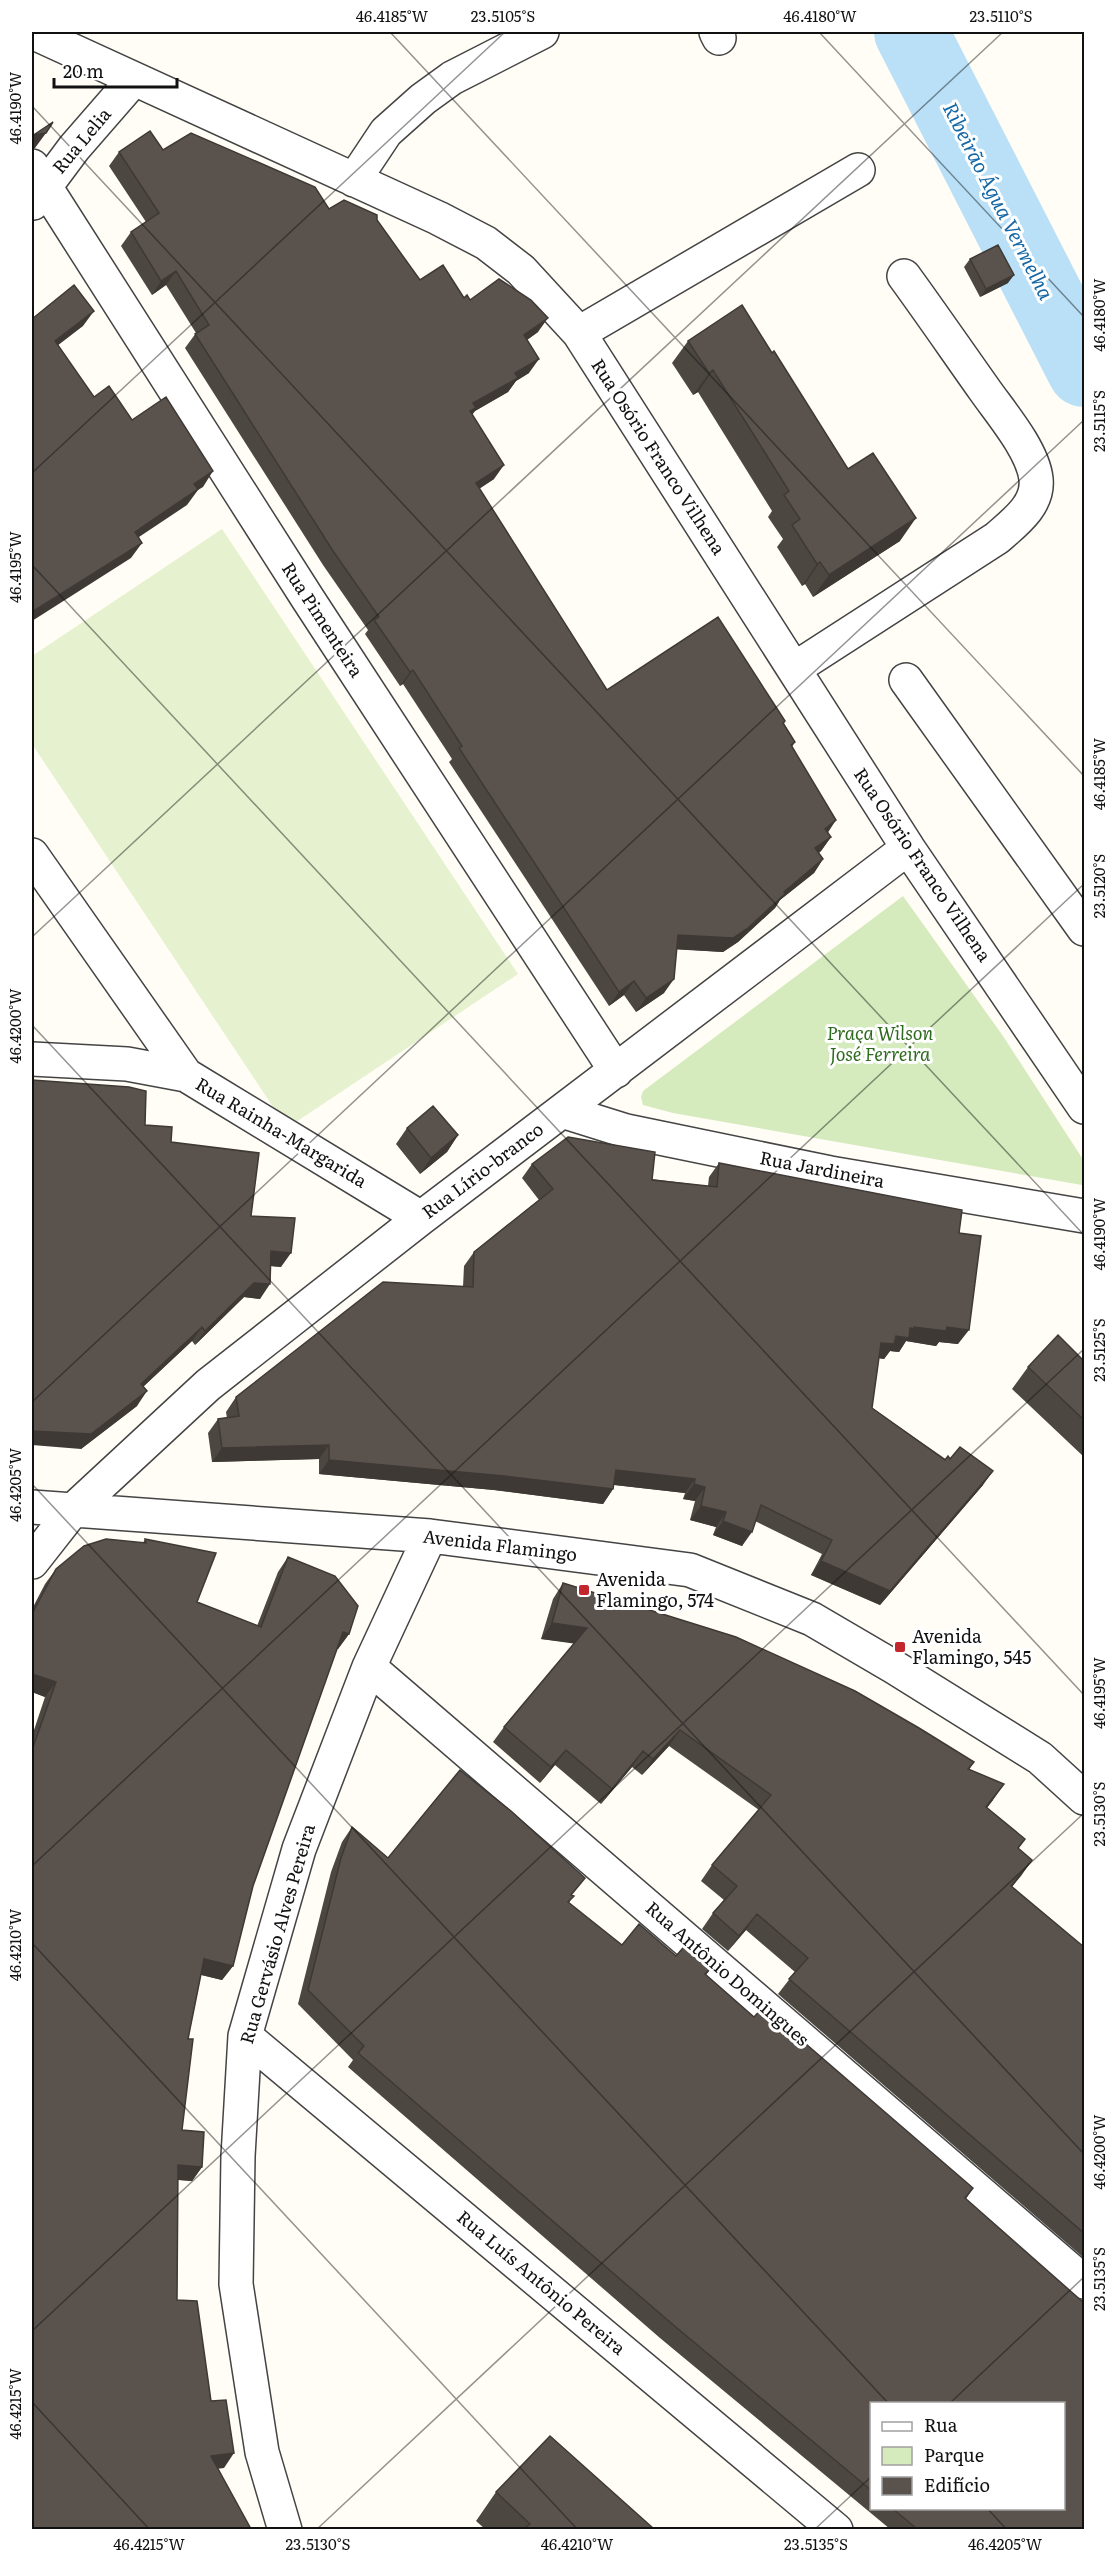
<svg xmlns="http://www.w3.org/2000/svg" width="1116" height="2561" viewBox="0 0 1116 2561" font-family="Literata,serif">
  <rect width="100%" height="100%" fill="#fffdf5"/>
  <path fill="#d5ebbd" d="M903,896L1003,1036L1084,1161V1183L1082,1185L673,1113L643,1105L641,1097L643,1091Z"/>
  <path fill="#e6f2cf" d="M222,529L518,974L287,1128L32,744V656Z"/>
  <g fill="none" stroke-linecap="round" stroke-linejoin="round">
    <path stroke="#b9e0f7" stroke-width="74" d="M911,32L1084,370"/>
    <g stroke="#444" stroke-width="36">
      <path id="minor" d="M32,32L438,218L486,243L521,270L579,333L908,848L1084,1107
        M716,32L719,38
        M32,166L308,599L616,1071
        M354,180L386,132L423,99L452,78L542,32
        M33,203L74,148L134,79
        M579,333L858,170
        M794,669L997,538C1014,523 1039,505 1036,479C1033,450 1000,412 984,389C957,351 931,313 904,276
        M906,680L1084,929
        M32,855L186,1075L421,1218
        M32,1059L127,1064L186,1075
        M562,1111L626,1131L830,1173L1084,1216
        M32,1507L430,1536L690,1570L812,1619L894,1667L1040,1758L1084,1798
        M32,1562L72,1511L208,1385L421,1218L908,848
        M369,1667L1084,2282
        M245,2036L836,2530
        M285,2530L262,2452L236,2284L238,2156L245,2036L299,1849L369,1667L430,1536"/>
    </g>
    <use href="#minor" stroke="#fff" stroke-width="33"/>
  </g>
  <path fill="#4d4742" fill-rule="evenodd" d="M163,150L329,209L377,220L420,280L470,300L538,332L527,340L529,373L516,381L508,392L475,411L472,414L494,479L479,489L607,690L785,721L784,724L795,742L792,747L828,832L831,837L821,851L819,853L823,859L814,873L780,900L775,908L738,942L723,952L677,949L664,993L636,1012L624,995L609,1006L449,762L452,759L403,684L400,686L365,634L368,630L323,565L185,348L196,333L166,285L152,295L121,246L131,232L146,222L109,166L119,152Z
    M970,259L1008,283L980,297L964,267Z
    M688,341L772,353L848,469L900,541L813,597L805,584L802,586L777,547L783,539L768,517L772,511L698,392L693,395L672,363Z
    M145,1125L171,1142L251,1216L281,1267L270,1266L260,1299L244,1297L195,1345L192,1341L143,1387L137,1406L81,1449Z
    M407,1128L458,1135L447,1152L420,1174L396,1144Z
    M719,1163L959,1233L958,1344L939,1342L936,1346L906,1341L899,1352L890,1351L884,1359L879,1358L872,1408L983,1485L880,1605L811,1575L822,1554L755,1521L742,1546L713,1535L716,1527L690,1520L695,1501L683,1499L685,1493L614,1485L613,1489L603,1504L494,1490L319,1474V1459L212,1462L208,1433L218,1419L227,1418L226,1412L236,1397L463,1287L464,1266L474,1252L539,1200L522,1178L532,1164L708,1186L709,1177Z
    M1084,1361V1457L1012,1389L1028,1367Z
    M145,1539L197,1602L257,1626L278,1572L288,1557L349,1634L338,1649L337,1648L253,1886L233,1966L222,1980L201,1975L188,2039L182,2130L202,2167L192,2181L178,2180L177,2300L211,2401L224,2468H217L32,2529V1736L45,1697L32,1692V1609L45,1584L56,1569L143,1543Z
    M563,1583L974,1762L969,1770L993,1800L987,1808L1025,1839L1018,1849L1032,1860L1012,1887L1084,1947V2258L778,1994L795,1972L746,1930L728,1951L702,1929L713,1913L724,1900L701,1881L712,1865L759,1810L669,1746L642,1775L632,1767L601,1804L555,1765L540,1783L493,1742L504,1727L575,1643L541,1639L553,1599Z
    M352,1827L388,1858L573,1895L569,1903L622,1945L714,1965L706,1975L754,2017L973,2188L966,2199L1084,2529H890L660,2338L348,2067L353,2060L298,2004L331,1872L342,1842ZM872,2403L1064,2508H872Z
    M496,2492L654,2529H485L476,2521Z"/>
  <path fill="#3f3936" d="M46,133L35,148L32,149V136L33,135Z
    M176,271L166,285L152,295L161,281Z
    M1014,275L1008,283L980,297L986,289Z
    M94,311L83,326L44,356L55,341Z
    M548,318L538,332L514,349L524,335Z
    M539,359L529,373L516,381L508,392L475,411L467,422L473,403L515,373Z
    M713,370L698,392L693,395L709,373Z
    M504,465L494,479L466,497L476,483Z
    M213,471L203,487L198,490L187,505L124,547L135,532L194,484Z
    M916,518L900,541L813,597L829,575Z
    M142,543L131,558L32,621V612Z
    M820,562L805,584L802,586L817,564Z
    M413,670L403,684L400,686L410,672Z
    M836,820L827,834L825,829Z
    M831,837L821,851L805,862L815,848Z
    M823,859L814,873L780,900L775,908L738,942L723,952L669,949L678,935L784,892Z
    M674,979L664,993L636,1012L646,998Z
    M634,981L624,995L609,1006L619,992Z
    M458,1135L447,1152L420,1174L431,1158Z
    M271,1251L291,1253L281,1267L261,1265Z
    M254,1283L270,1284L260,1299L244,1297L195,1345L205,1331Z
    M202,1327L192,1341L131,1398L141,1384Z
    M914,1327H947L969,1330L958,1344L939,1342L936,1346L906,1341L899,1352L890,1351L884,1359L871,1357L881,1343Z
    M147,1391L137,1406L81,1449L32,1445V1431Z
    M329,1445L319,1459L212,1462L222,1448Z
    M329,1460L504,1476L613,1489L603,1504L494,1490L319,1474Z
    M616,1470L695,1479L685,1493L606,1484Z
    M993,1471L983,1485L880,1605L811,1575L821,1561Z
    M694,1484L705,1487L695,1501L683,1499Z
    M701,1506L726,1512L716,1527L690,1520Z
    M723,1521L752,1532L742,1546L713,1535Z
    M552,1623L587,1628L577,1644L541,1639Z
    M343,1632L349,1634L338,1649L332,1647Z
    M32,1674L56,1682L45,1697L32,1692Z
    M680,1730L669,1746L642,1775L653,1759Z
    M566,1750L555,1765L540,1783L551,1767Z
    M643,1751L632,1767L601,1804L612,1789Z
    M1004,1784L993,1800L975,1822L986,1807Z
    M1032,1860L1021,1876L1000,1901L1011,1886Z
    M757,1914L746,1930L728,1951L739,1936Z
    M204,1959L233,1966L222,1980L194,1973Z
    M178,2165L202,2167L192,2181L168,2179Z
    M234,2453L224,2468L200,2471L211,2456Z"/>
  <path fill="#5a524d" stroke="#3f3936" stroke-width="1.5" d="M53,122L46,133L33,135L32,136Z
    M150,131L163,150L191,133L315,187L329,209L344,200L377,215V220L420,280L443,265L464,298L467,295L470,300L499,279L531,300L548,318L524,335L539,359L515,373L518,378L473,403L476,408L470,411L504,465L476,483L607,690L718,617L785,721L783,723L795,742L791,745L836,820L825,829L831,837L815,848L823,859L784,892L785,894L748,928L733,938L678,935L674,979L646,998L634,981L619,992L459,748L462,746L413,670L410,672L374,620L379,617L333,551L195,334L209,325L176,271L161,281L131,232L159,213L119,152Z
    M998,245L1014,275L986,289L970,259Z
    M74,285L94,311L55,341L94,397L109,386L132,420L166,397L213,471L194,484L198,489L135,532L142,543L32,612V319Z
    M742,305L772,353L774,351L848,469L873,453L916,518L829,575L820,562L817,564L792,525L800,519L784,495L789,491L713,370L709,373L688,341Z
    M32,1080L129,1087L146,1091L145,1125L172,1127L171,1142L259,1153L251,1216L295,1218L291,1253L271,1251L270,1284L254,1283L205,1331L202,1327L141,1384L147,1391L91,1434L32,1431Z
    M433,1106L458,1135L431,1158L407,1128Z
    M568,1137L655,1152L652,1180L717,1187L719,1163L962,1210L959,1233L981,1236L969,1330L947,1327L946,1331L914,1327V1329L910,1328L909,1338L896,1336L894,1344L881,1343L872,1408L945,1460L948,1456L950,1459L960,1447L993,1471L890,1591L821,1561L832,1540L761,1505L752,1532L723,1521L726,1512L701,1506L705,1487L694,1484L695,1479L616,1470L613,1489L504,1476L329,1460V1445L222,1448L218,1419L239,1416L236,1397L383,1282L473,1287L474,1252L553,1189L532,1164Z
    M1058,1335L1084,1361V1420L1028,1367Z
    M106,1539L146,1543L145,1539L216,1553L197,1602L261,1627L288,1557L335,1576L358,1606L349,1634L343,1632L253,1886L233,1966L204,1959L188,2039H193L182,2130L204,2132L202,2167L178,2165L177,2300L197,2301L211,2401L226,2400L234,2453L211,2456L251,2529H32V1750L56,1682L32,1674V1614L56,1569L84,1546Z
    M563,1583L736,1637L855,1691L919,1728L974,1762L968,1769L1004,1784L986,1807L1025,1839L1018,1848L1032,1860L1011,1886L1084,1947V2233L789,1979L808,1958L757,1914L739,1936L713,1913L737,1886L712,1865L771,1795L680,1730L653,1759L643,1751L612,1789L566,1750L551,1767L504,1727L587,1628L552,1623Z
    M460,1770L511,1811L585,1878L571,1895L574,1896L568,1902L622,1945L639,1924L676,1956L688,1942L714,1965L705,1974L754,2017L763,2007L973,2188L965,2198L1084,2303V2529H917L892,2508H1064V2403H872V2491L671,2323L358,2053L364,2046L308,1990L341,1858L352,1827L388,1858Z
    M550,2436L654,2529H524L530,2524L496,2492Z"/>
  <path fill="none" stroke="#111" stroke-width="1.5" stroke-opacity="0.45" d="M390,32L1084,776M819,32L1084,317M32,106L1084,1235M32,473L505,32M32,565L1084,1695M32,937L1003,32M32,1025L1084,2154M32,1402L1084,420M32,1484L889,2404M32,1866L1084,884M32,1943L578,2530M32,2331L1084,1349M32,2402L150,2530M949,2404L1084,2277M987,2508L1007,2530M316,2530L1084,1813M814,2530L872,2476"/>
  <g fill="#c4262e" stroke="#fff" stroke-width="2">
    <rect x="578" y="1584" width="12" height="12" rx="3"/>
    <rect x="894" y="1641" width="12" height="12" rx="3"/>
  </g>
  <g text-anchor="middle" stroke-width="6" stroke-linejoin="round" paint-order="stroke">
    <g font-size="18" fill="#111" stroke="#fff">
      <text transform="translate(82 141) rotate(-50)" y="6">Rua Lelia</text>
      <text transform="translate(658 457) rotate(57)" y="6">Rua Osório Franco Vilhena</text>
      <text transform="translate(322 620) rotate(57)" y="6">Rua Pimenteira</text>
      <text transform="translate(922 865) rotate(56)" y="6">Rua Osório Franco Vilhena</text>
      <text transform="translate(281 1133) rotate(31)" y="6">Rua Rainha-Margarida</text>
      <text transform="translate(822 1170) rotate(11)" y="6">Rua Jardineira</text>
      <text transform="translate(483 1171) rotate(-37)" y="6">Rua Lírio-branco</text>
      <text transform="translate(500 1546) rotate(7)" y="6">Avenida Flamingo</text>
      <text transform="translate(278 1934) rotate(-74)" y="6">Rua Gervásio Alves Pereira</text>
      <text transform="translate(727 1974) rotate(41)" y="6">Rua Antônio Domingues</text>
      <text transform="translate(541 2283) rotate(40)" y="6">Rua Luís Antônio Pereira</text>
    </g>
    <g font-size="18" font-style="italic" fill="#2f6b1f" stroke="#fff">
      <text x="880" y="1040">Praça Wilson<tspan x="880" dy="21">José Ferreira</tspan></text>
    </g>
    <g font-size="18" fill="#111" stroke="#fff" text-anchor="start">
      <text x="596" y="1586">Avenida<tspan x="596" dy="21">Flamingo, 574</tspan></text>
      <text x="912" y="1643">Avenida<tspan x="912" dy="21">Flamingo, 545</tspan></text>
    </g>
    <g font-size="20" font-style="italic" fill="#1768a6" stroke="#fff">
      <text transform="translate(998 201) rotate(63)" y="7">Ribeirão Água Vermelha</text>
    </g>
  </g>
  <rect width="1116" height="2561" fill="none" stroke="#ffffff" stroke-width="66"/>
  <rect x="870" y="2402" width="195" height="108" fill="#ffffff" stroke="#a0a0a0" stroke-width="1.5"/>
  <rect x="882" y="2422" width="30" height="9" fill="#ffffff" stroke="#a0a0a0" stroke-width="1.5"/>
  <text x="924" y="2432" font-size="18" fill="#111111">Rua</text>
  <rect x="882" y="2447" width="30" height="18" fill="#d5ebbd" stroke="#a0a0a0" stroke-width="1.5"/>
  <text x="924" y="2462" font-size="18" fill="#111111">Parque</text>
  <rect x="882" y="2477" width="30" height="18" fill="#5a524d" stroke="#a0a0a0" stroke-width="1.5"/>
  <text x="924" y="2492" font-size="18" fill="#111111">Edifício</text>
  <path d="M54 78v9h123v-9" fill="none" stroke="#111111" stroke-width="3"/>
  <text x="63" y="78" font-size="18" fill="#111111" stroke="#ffffff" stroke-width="4.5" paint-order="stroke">20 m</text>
  <rect x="33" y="33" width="1050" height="2495" fill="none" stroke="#111" stroke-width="2"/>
  <g font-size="15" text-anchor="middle" fill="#111">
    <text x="392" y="22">46.4185°W</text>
    <text x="503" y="22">23.5105°S</text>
    <text x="820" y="22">46.4180°W</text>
    <text x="1001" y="22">23.5110°S</text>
    <text transform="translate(16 108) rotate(-90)" y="5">46.4190°W</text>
    <text transform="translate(1100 315) rotate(-90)" y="5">46.4180°W</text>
    <text transform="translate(1100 421) rotate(-90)" y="5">23.5115°S</text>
    <text transform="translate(16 567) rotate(-90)" y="5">46.4195°W</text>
    <text transform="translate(1100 774) rotate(-90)" y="5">46.4185°W</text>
    <text transform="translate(1100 886) rotate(-90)" y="5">23.5120°S</text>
    <text transform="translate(16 1026) rotate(-90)" y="5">46.4200°W</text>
    <text transform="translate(1100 1234) rotate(-90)" y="5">46.4190°W</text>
    <text transform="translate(1100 1350) rotate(-90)" y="5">23.5125°S</text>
    <text transform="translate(16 1485) rotate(-90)" y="5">46.4205°W</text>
    <text transform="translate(1100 1693) rotate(-90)" y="5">46.4195°W</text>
    <text transform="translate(1100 1814) rotate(-90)" y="5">23.5130°S</text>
    <text transform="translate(16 1945) rotate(-90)" y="5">46.4210°W</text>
    <text transform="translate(1100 2152) rotate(-90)" y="5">46.4200°W</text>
    <text transform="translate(1100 2279) rotate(-90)" y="5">23.5135°S</text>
    <text transform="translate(16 2404) rotate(-90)" y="5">46.4215°W</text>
    <text x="149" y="2550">46.4215°W</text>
    <text x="318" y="2550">23.5130°S</text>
    <text x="577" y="2550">46.4210°W</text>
    <text x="816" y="2550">23.5135°S</text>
    <text x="1005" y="2550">46.4205°W</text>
  </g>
</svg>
